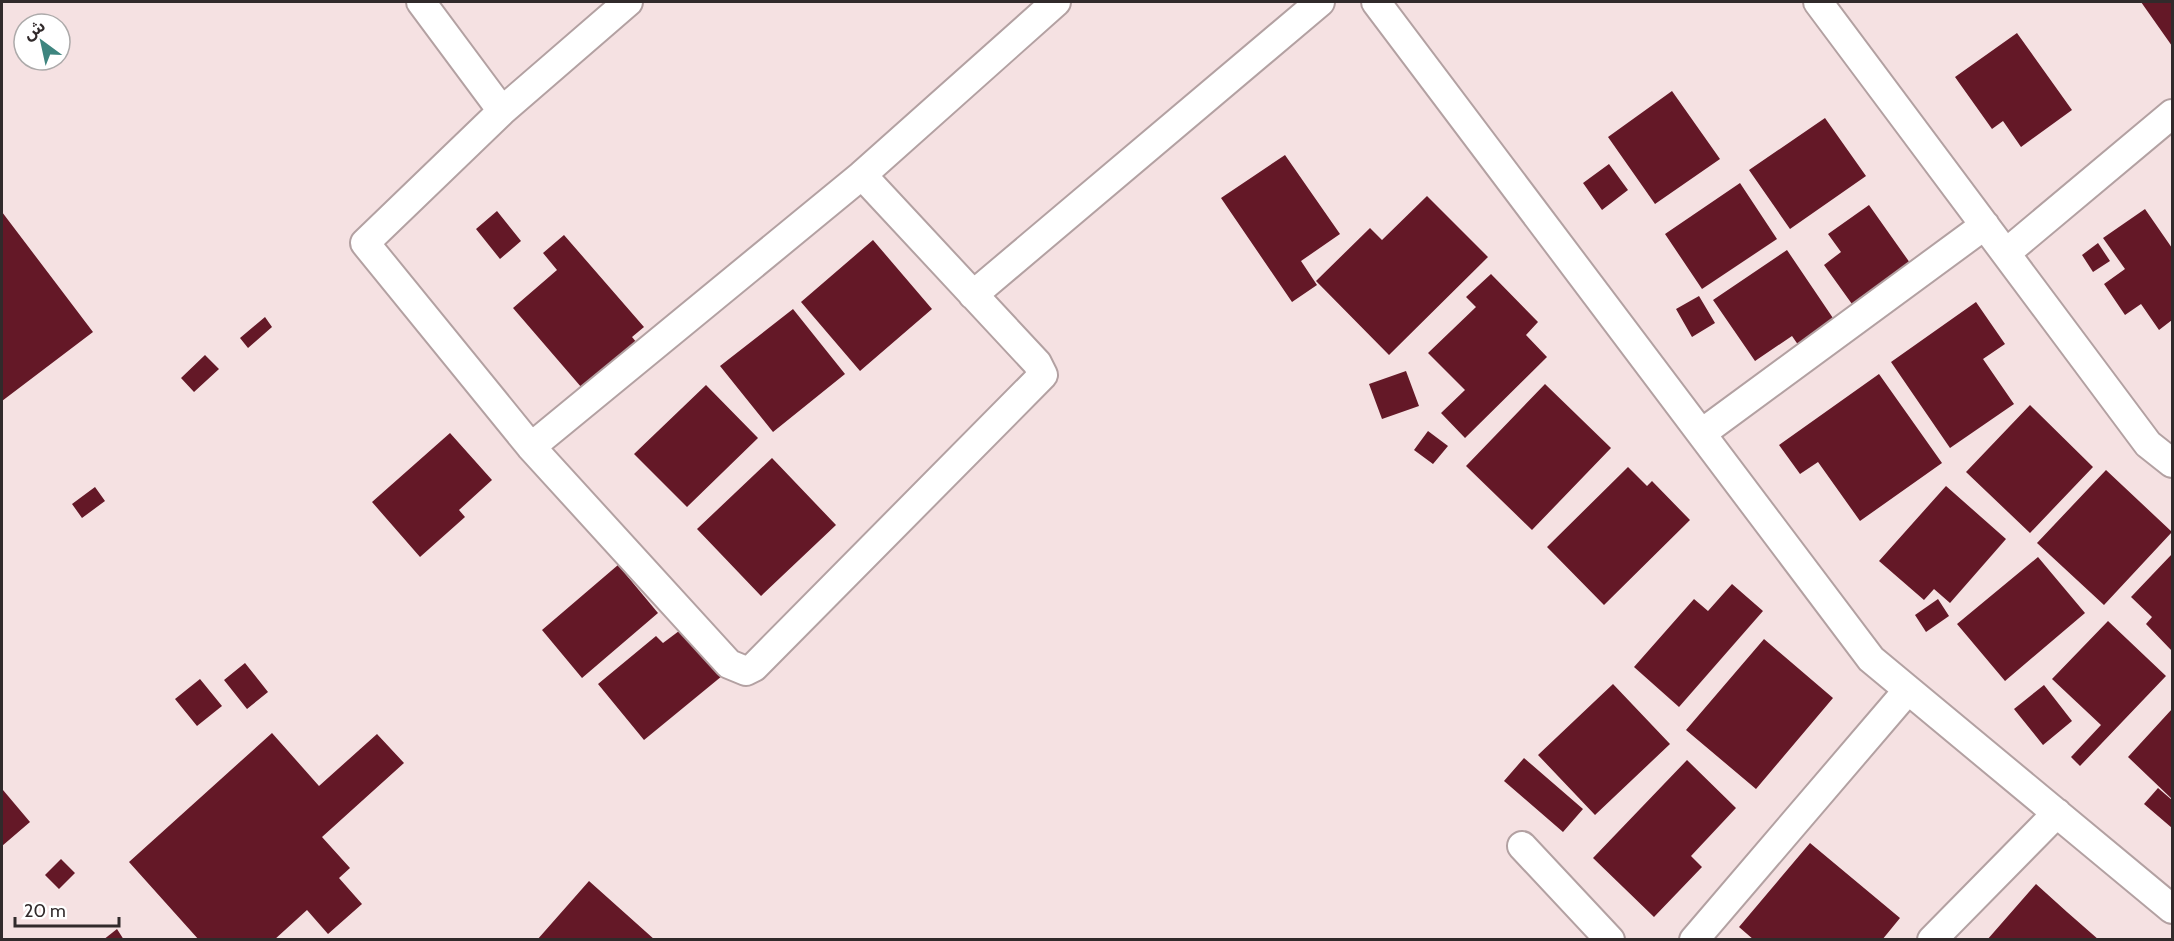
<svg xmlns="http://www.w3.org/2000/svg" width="2174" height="941" viewBox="0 0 2174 941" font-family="Cabin,'Noto Sans Arabic',sans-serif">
  <rect width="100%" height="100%" fill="#f5e1e2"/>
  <path fill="#641827" d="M2141,2H2172V46Z
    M2017,33L2072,110L2021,147L2003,121L1992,129L1955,77Z
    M1672,91L1720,159L1655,204L1608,137Z
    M1825,118L1866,176L1790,229L1749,170Z
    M1285,155L1340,234L1301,261L1317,285L1292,302L1221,198Z
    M1609,164L1628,190L1602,210L1583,183Z
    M1740,183L1777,239L1702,289L1665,234Z
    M1427,196L1488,257L1389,355L1316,281L1370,228L1382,240Z
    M1869,205L1915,270L1857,311L1824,265L1841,252L1828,234Z
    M2145,209L2172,248V320L2159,330L2141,304L2125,315L2104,284L2125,269L2103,238Z
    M497,211L521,241L500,259L476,229Z
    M2,212L93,332L2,401Z
    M564,235L644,327L632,337L642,349L588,395L513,308L557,270L543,253Z
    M873,240L932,309L860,371L801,302Z
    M2098,243L2110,261L2093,272L2082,255Z
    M1787,250L1837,324L1801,349L1792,336L1755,361L1713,300Z
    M1491,274L1538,322L1526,335L1547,357L1465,438L1441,413L1465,390L1428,353L1476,307L1466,297Z
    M1699,296L1715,323L1692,337L1676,309Z
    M1976,302L2005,344L1983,359L2014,404L1950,448L1891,362Z
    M793,309L845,374L773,432L720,366Z
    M265,317L272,327L248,348L240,338Z
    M205,355L219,369L194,392L181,378Z
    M1406,371L1419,406L1382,419L1369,384Z
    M1879,374L1942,463L1860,521L1818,462L1800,474L1779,445Z
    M1545,384L1611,448L1532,530L1466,466Z
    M706,385L758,438L687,507L634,454Z
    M2030,405L2093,467L2030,533L1966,472Z
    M1428,431L1448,446L1433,464L1414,450Z
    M450,433L492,480L459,510L465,517L420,557L372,502Z
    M772,458L836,525L761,596L697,529Z
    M1628,467L1647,486L1652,481L1690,520L1604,605L1547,547Z
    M2106,470L2172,532L2104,605L2037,543Z
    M1946,486L2006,539L1950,603L1934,589L1924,600L1879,561Z
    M95,487L105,501L82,518L72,504Z
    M2172,554V651L2146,624L2152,617L2131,597Z
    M2038,557L2085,613L2005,681L1957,624Z
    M618,565L658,613L582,678L542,630Z
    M1732,584L1763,611L1679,707L1634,667L1694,599L1708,611Z
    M1938,599L1949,616L1926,632L1915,615Z
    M2108,621L2166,676L2080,766L2071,757L2101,725L2052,679Z
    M683,628L722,676L644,740L598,684L656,636L663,643Z
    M1764,639L1833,698L1756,789L1686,730Z
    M245,663L268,692L247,709L224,680Z
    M200,679L222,706L197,726L175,699Z
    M1613,684L1670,744L1595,815L1538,755Z
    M2044,685L2072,721L2043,745L2014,709Z
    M2172,709V799L2128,757Z
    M272,733L319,786L377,734L404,763L322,837L350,868L339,878L362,904L328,934L307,910L274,940H199L129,862Z
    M1524,758L1583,809L1563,832L1504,781Z
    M1687,760L1736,808L1691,856L1702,867L1654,917L1593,858Z
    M2158,788L2172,800V828L2144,804Z
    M3,790L30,822L2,846V791Z
    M1810,843L1900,918L1882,940H1754L1739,927Z
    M61,859L75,873L59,889L45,875Z
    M589,881L655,940H537Z
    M2036,884L2067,912L2099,940H1987Z
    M117,929L124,940H103Z"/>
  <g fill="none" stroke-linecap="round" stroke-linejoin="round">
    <g stroke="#b3a1a2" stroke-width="32">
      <path id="street" d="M421,2L502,111
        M628,2L502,111L365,243L531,447L729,664L746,671L754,667L1043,375L1037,363L862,175L1056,2
        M1376,2L1871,659L2172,909
        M1818,2L2148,444L2172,463
        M2006,253L2172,114
        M973,295L1320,2
        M1702,433L1985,225
        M531,447L862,175
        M1522,846L1610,940
        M1694,940L1908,690
        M1932,940L2057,813"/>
    </g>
    <use href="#street" stroke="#fff" stroke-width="28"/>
  </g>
  <rect width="2174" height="941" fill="none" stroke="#312a2b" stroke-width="6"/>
  <g transform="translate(42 42) rotate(327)"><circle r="28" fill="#ffffff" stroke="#adaaaa" stroke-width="1.5"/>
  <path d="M0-4.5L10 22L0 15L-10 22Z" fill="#3e857f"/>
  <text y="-9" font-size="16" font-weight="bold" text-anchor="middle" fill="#312a2b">ش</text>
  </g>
  <path d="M15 917v9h104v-9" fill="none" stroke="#312a2b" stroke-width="3"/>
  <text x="24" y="917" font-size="18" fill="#312a2b" stroke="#ffffff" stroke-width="4.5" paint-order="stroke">20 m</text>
</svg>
